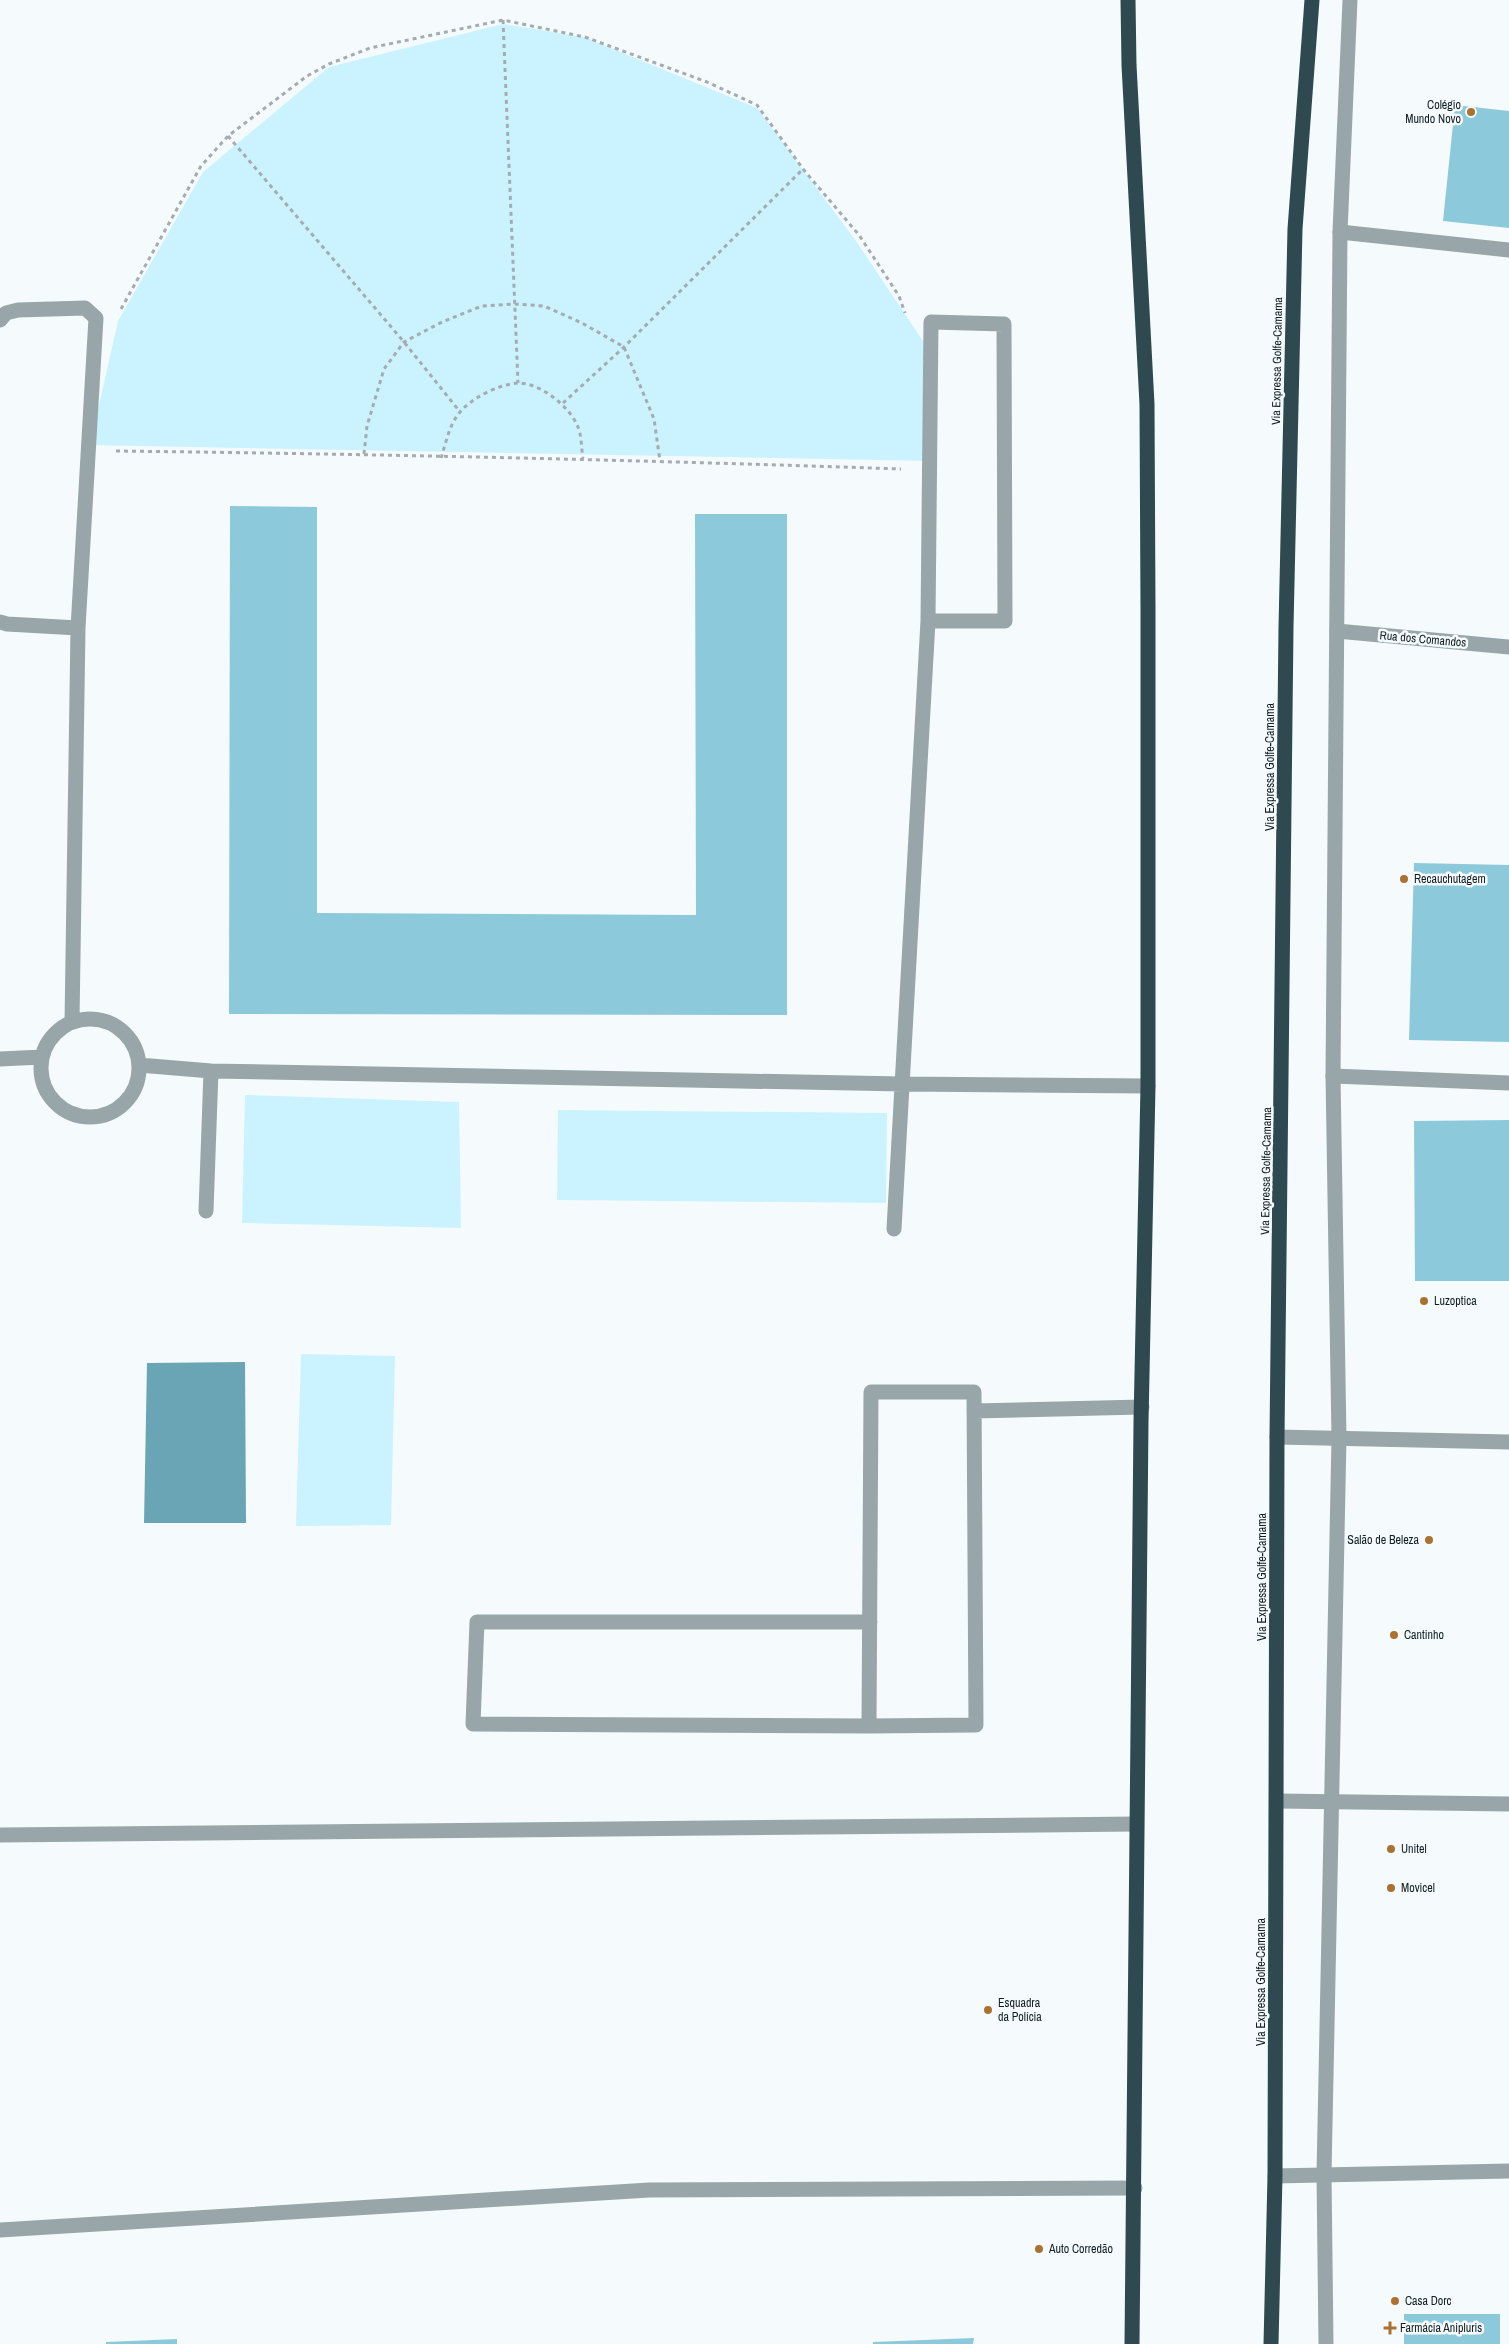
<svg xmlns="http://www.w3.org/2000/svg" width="1509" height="2344" viewBox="0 0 1509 2344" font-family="'Archivo Narrow',sans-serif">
  <rect width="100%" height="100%" fill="#f5fbfd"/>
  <path fill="#caf3ff" d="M503,24L584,37L757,108L856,241L931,353L929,461L90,445L118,321L203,172L329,67Z
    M245,1095L459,1102L461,1228L242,1223Z
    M558,1110L887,1113L886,1203L557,1200Z
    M301,1354L395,1356L391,1525L296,1526Z"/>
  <path fill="#69a5b5" d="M245,1362L246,1523H144L147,1363Z"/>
  <path fill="#8cc9da" d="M1455,105L1509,111V228L1443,221Z
    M230,506L317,507V913L696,915L695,514H787V1015L229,1014Z
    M1414,863L1509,865V1042L1409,1040Z
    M1509,1120V1281H1415L1414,1121Z
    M1404,2314H1500V2344H1404Z
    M974,2338L973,2344H873V2342Z
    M177,2339V2344H106V2342Z"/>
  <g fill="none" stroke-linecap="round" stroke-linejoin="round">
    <path stroke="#a4acaf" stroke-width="3" stroke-dasharray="4 4" stroke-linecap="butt" d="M503,20L518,383
      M228,136L404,342L460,412
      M121,309L201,166L228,136L307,76L329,64L370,48L503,20L585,37L707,82L757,105L803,169L859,235L899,296L905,313
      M563,403L624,347L803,169
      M116,451C378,454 639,460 901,469
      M364,454L367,426L384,369L404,342L442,322L482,306L515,304L544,306L582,323L624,347L654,419L660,461
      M441,458C446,443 449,425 460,412C473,397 498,385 517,383C539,382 569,406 577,425C582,434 581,448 583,458"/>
    <path stroke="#99a6a9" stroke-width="15" d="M0,320L6,313L18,310L85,308L96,318L78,628L72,1022
      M0,622L7,624L78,628
      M41 1068a49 49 0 1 1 98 0a49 49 0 1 1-98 0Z
      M0,1059L42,1057
      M139,1065L211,1071L903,1084L1148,1086
      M206,1211L211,1071
      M894,1229L928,621L931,322L1004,324L1005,621H928
      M871,1392H974L976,1725L869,1726Z
      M974,1411L1142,1407
      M869,1726L473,1724L477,1622H870
      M1326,2344L1324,2174L1339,1438L1333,1076L1340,232L1350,0"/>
    <path stroke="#99a6a9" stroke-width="15" d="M1340,232L1509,250
      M1337,631L1509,647
      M1333,1076L1509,1083
      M1277,1437L1509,1442
      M1277,1801L1509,1804
      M0,1835L1136,1824
      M1275,2176L1509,2171
      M0,2230L649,2190L1135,2188"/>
    <path stroke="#2f4950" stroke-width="15" d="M1128,0L1129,65L1147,404L1148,608V1086L1141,1422L1132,2344
      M1271,2344L1275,2176L1277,1437L1286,627L1295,229L1312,0"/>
  </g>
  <g fill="#aa712f" stroke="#f5fbfd" stroke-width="2">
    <circle cx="1471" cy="112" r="5"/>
    <circle cx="1404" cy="879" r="5"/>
    <circle cx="1424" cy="1301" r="5"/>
    <circle cx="1429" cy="1540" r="5"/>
    <circle cx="1394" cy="1635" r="5"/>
    <circle cx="1391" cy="1849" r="5"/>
    <circle cx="1391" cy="1888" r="5"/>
    <circle cx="988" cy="2010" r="5"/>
    <circle cx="1039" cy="2249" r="5"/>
    <circle cx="1395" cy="2301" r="5"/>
    <path d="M1387.5 2320.5h5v5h5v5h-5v5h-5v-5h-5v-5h5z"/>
  </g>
  <g text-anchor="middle" stroke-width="5" stroke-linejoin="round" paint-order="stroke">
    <g font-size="12" fill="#121d21" stroke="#f5fbfd" text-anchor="start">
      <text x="1461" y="109" text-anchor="end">Colégio<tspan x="1461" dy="14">Mundo Novo</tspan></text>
      <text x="1414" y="883">Recauchutagem</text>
      <text x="1434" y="1305">Luzoptica</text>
      <text x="1419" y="1544" text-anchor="end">Salão de Beleza</text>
      <text x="1404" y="1639">Cantinho</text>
      <text x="1401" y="1853">Unitel</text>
      <text x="1401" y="1892">Movicel</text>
      <text x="998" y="2007">Esquadra<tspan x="998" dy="14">da Polícia</tspan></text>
      <text x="1049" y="2253">Auto Corredão</text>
      <text x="1405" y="2305">Casa Dorc</text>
      <text x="1400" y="2332">Farmácia Anipluris</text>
    </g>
    <g font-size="12" fill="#121d21" stroke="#f5fbfd">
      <text transform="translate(1277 361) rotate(-89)" y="4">Via Expressa Golfe-Camama</text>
      <text transform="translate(1423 639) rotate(5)" y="4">Rua dos Comandos</text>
      <text transform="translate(1270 767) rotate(-90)" y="4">Via Expressa Golfe-Camama</text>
      <text transform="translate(1266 1171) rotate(-89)" y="4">Via Expressa Golfe-Camama</text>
      <text transform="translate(1262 1577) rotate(-90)" y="4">Via Expressa Golfe-Camama</text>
      <text transform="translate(1261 1982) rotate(-90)" y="4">Via Expressa Golfe-Camama</text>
    </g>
  </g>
</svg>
